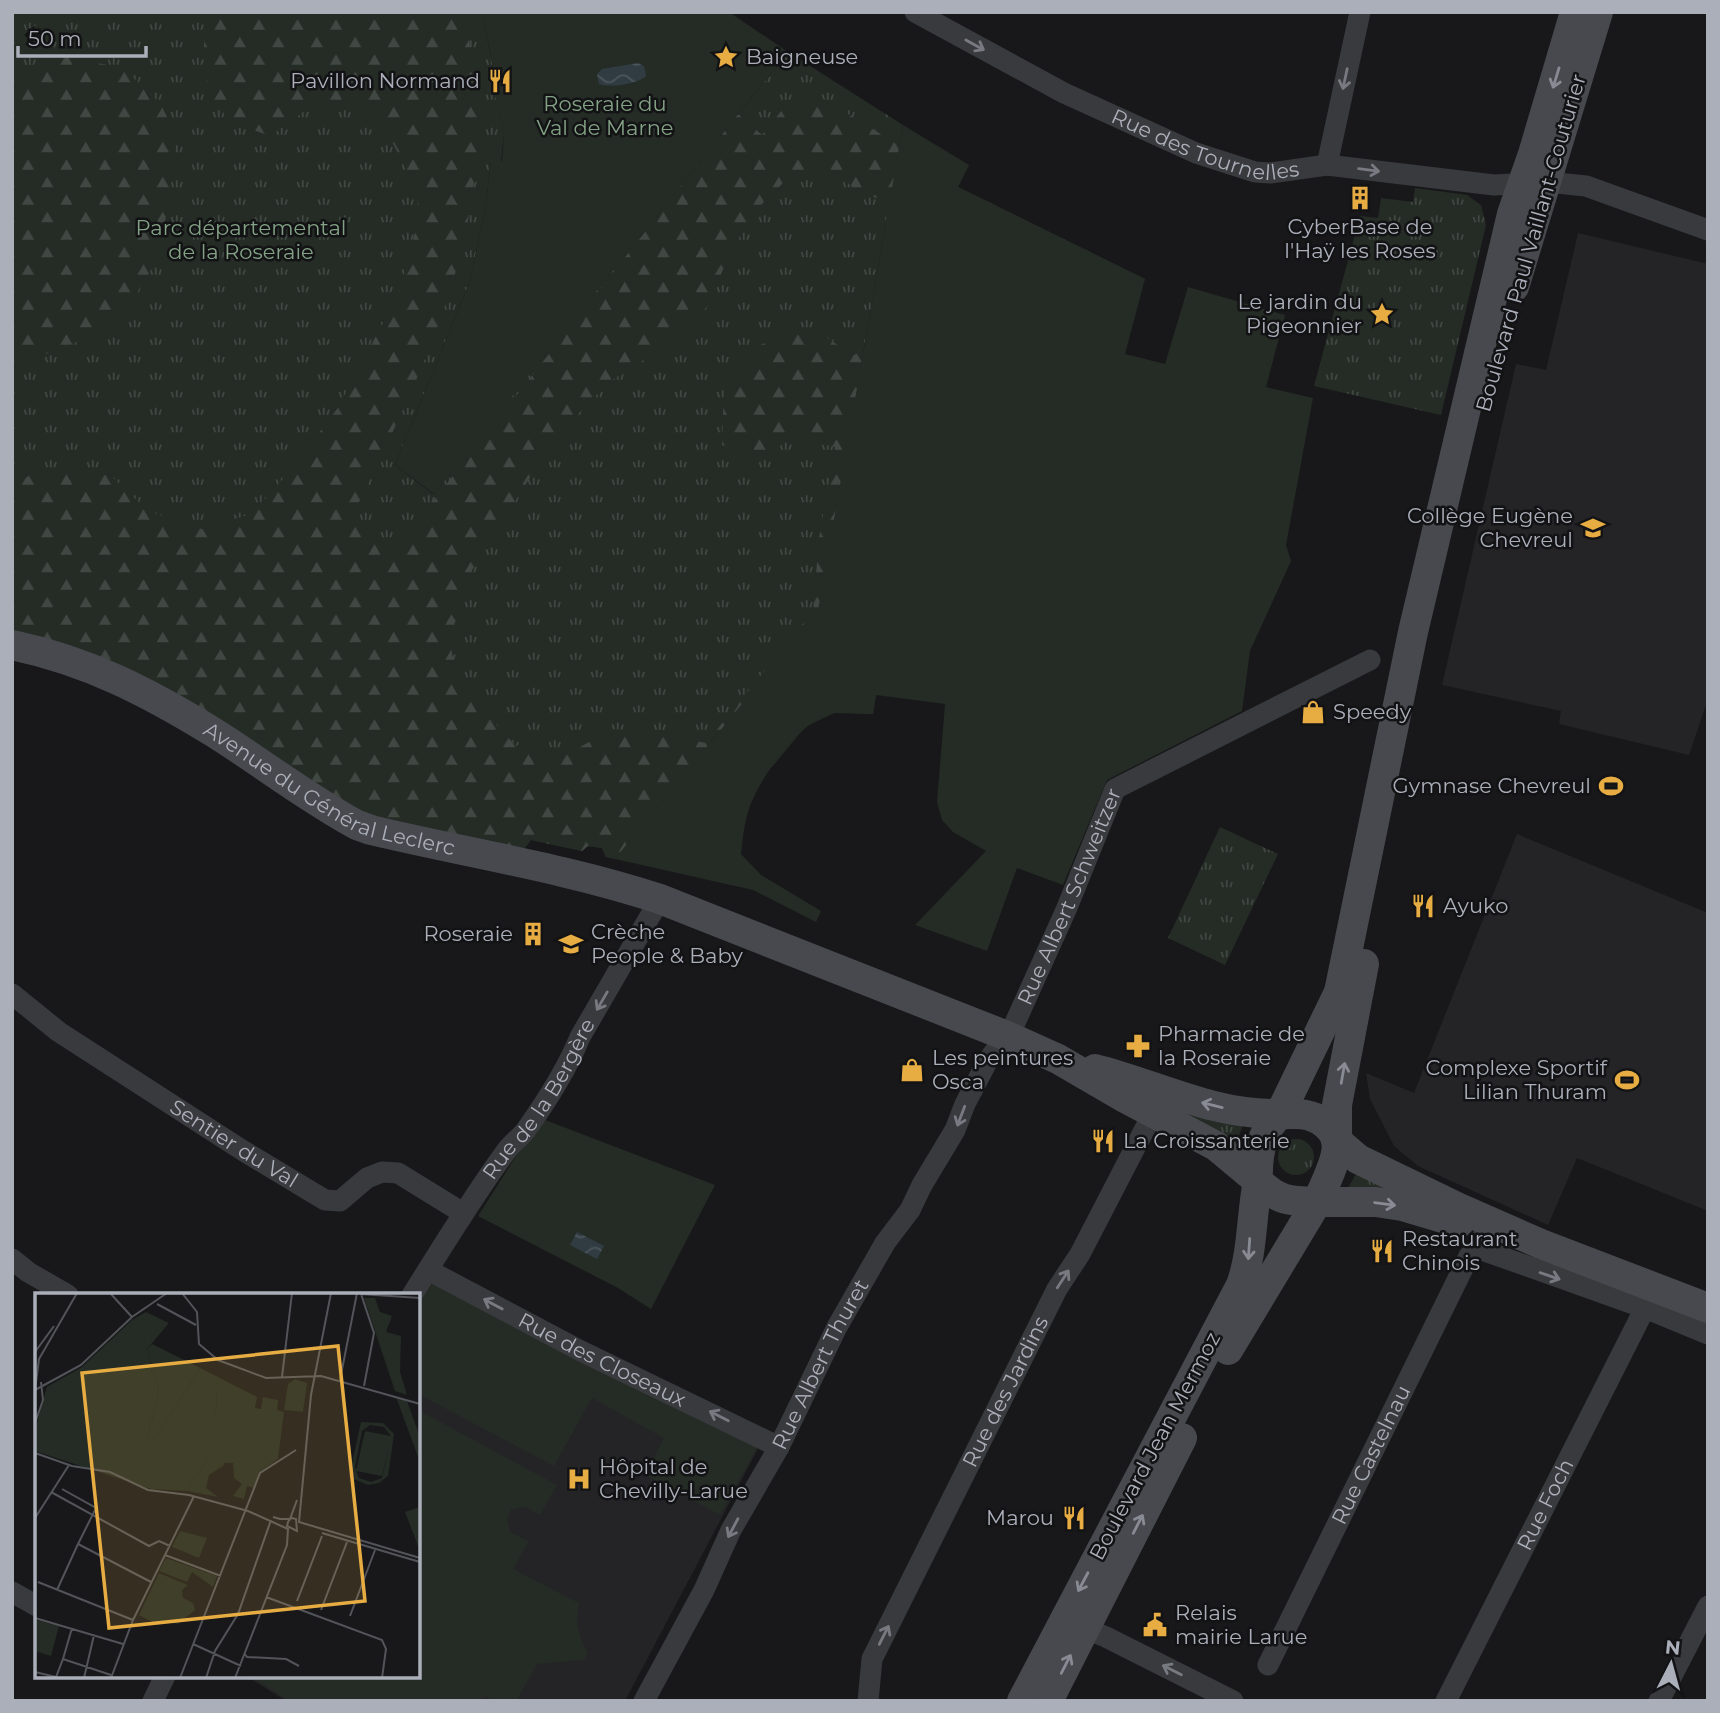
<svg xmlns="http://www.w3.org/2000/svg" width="1720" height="1713" viewBox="0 0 1720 1713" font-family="Montserrat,sans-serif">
  <defs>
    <pattern id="grass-tufts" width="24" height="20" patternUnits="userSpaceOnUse" patternTransform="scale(1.75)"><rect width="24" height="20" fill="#242c25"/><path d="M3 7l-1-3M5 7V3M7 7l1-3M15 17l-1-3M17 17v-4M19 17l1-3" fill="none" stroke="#414843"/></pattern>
    <pattern id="forest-firs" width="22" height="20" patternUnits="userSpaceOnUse" patternTransform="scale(1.75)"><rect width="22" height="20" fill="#242c25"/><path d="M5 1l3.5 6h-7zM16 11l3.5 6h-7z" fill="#414843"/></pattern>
    <pattern id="water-waves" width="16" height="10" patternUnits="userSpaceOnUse" patternTransform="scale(1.75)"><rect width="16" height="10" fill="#313b42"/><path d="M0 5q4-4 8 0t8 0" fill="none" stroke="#4c555b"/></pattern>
  </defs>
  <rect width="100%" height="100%" fill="#18181a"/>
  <path fill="#242427" d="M1578,233L1708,264V699L1689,755L1559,724L1561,711L1442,685L1516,364L1546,370Z
    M1517,834L1708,913V1211L1577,1158L1548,1225L1418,1166L1394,1146L1370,1099L1366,1073L1414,1093Z
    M429,1284H436L761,1443L625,1701H286L246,1676H418V1299Z"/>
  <path fill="url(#grass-tufts)" d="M12,12H482L493,68L490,69L504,135L501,162L491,161L485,212L469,283L395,465L433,494L788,52L903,125L818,611L615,859L606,857L602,848L588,846L582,851L531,840L523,850L12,633Z
    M1415,188L1467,195L1481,205L1486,225L1441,415L1314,386L1360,216L1378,218L1381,198L1413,202Z
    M1220,827L1278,854L1225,965L1168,938Z
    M1169,1101L1244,1122L1233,1151Z
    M1278 1157a18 18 0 1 1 36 0a18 18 0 1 1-36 0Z
    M1359,1168L1412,1194H1345Z"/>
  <path fill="url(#forest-firs)" d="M198,12H464C472,55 479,96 478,139C478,153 475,168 474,182C459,305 403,410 350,521L393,552L738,114L762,135L791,99L805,107L814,93L897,144L958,187L1145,279L876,695L873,714L834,713L805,727L772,767L715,732L813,611L819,538L835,447L790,438L763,459L722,445L724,388L762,344L815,330L853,355L872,350L888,201L862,194L831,170L790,176L752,214L728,258L707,307L667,345L609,382L554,439L464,583L449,640L459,684L515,745L561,758L612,729L656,732L710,744L615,859L606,857L602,848L588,846L582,851L531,840L523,850L378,821L12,633V484L37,472L73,468L111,476L148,511L202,529L251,514L292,469L337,409L399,293L419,217L416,185L382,124L348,98L310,107L270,136L239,125L210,102L204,67V20Z
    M65,55L124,69L160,103L177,137L169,199L161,244L150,272L135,296L118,316L87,338L12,367V77L30,65Z"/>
  <path fill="#242c25" d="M482,12H729L788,52L434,494L395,465L469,283L485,212L491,161H502L504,135L489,69L493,67Z
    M903,125L969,165L958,187L1145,279L1125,354L1165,364L1188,287L1285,315L1266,387L1313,398L1286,545L1291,561L1250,651L1242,711L1107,780L1063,885L1017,868L987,951L915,925L986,851L953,832L942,820L937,802L945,704L876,695L873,714C861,714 847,712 835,713C801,718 762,775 750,806C744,822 743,838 741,854L761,875L821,911L816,922L753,890L615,859L818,611Z
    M540,1118L715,1185L651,1309L618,1288L478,1216Z
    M429,1285H436L759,1444L720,1515L645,1475L664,1438L592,1398L554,1466L418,1394V1301Z
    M418,1410L557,1485L540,1515L525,1507L511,1510L507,1519L510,1532L529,1541L513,1569L579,1603C575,1624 578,1635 588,1653L584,1660L537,1664L516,1701H495L485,1696L482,1701H289L250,1676H418Z"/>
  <path fill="url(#water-waves)" d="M638,63L644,66L646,76C637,84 611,88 599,84L597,74L602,69Z
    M577,1232L604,1246L597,1259L570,1245Z"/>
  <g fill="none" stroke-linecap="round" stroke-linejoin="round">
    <g stroke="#393a3e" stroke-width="21">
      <path id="s1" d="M915,12L1064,93L1196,153L1255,172L1270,173L1327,165L1494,185L1547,182L1586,186L1708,230"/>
      <path d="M1327,165L1360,12"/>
      <path id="s2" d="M12,994L59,1032L242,1150L325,1200L340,1201L367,1178L382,1172L398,1173L463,1213"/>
      <path d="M1483,1236L1482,1250L1645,1308L1708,1334"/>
      <path d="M12,1259L28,1272L68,1295"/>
      <path id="s3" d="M428,1270L581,1351L779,1447"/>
      <path id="s4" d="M412,1295C443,1246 473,1196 507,1150C512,1143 520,1138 526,1130C546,1102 567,1069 580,1037L660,899"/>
      <path d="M12,1592L37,1606"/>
      <path d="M1072,1623L1106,1637L1233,1701"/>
      <path id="s5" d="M1268,1665L1469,1256L1475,1251L1482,1250"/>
      <path d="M153,1701L165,1676"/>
      <path id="s6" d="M644,1701L704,1590L731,1530L779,1447L837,1327L885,1243L910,1210L922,1185L955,1130L965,1104L987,1062L1014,1025L1066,910L1115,789L1370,660"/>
      <path id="s7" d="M868,1701L872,1659L1057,1289L1080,1254L1153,1113L1157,1100"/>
      <path id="s8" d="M1446,1701L1645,1308"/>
      <path d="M1659,1701L1708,1606"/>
    </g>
    <g stroke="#47494e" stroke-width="30">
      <path d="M1514,287L1598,12"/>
      <path id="s9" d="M12,645C88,661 148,692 213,732C261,762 307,798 357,825L371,830C467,853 566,868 660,899L1007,1036L1058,1059L1125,1098L1216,1146L1258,1181C1251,1216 1253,1252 1241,1285L1022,1701"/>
      <path d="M1364,964L1337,1105V1141L1358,1159L1459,1208L1541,1244L1708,1308"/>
      <path d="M1095,1069C1135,1079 1174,1096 1214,1106C1234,1111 1257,1114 1278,1114C1289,1115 1299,1112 1310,1116C1321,1119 1334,1129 1336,1141C1340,1156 1323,1188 1317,1202C1289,1201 1278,1201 1258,1181C1257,1157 1260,1131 1280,1114L1339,992L1413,632L1512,214L1533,154L1575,12"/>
      <path d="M1228,1350L1317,1202H1376L1402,1206L1459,1223"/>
      <path d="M1048,1701L1182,1438"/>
    </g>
  </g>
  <defs><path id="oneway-shaft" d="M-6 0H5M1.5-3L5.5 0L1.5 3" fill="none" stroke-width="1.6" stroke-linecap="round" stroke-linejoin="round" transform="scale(1.75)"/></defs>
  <g stroke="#787a82">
    <use href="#oneway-shaft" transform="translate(975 45) rotate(29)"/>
    <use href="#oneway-shaft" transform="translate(1345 79) rotate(102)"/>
    <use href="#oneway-shaft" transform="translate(1369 170) rotate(7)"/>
    <use href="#oneway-shaft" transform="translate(602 1001) rotate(120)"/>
    <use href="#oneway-shaft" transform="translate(961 1116) rotate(111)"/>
    <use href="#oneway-shaft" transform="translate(1550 1276) rotate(19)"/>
    <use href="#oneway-shaft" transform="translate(1063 1279) rotate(-57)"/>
    <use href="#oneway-shaft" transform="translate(493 1304) rotate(-152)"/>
    <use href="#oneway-shaft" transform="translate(719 1416) rotate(-153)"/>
    <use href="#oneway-shaft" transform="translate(733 1528) rotate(118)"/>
    <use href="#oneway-shaft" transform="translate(884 1635) rotate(-63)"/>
    <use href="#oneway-shaft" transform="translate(1172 1670) rotate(-153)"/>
  </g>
  <g stroke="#888b94">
    <use href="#oneway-shaft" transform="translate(1556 78) rotate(107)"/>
    <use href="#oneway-shaft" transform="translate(1343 1073) rotate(-80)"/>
    <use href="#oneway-shaft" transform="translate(1212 1105) rotate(-166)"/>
    <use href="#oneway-shaft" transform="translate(1385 1204) rotate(8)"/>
    <use href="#oneway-shaft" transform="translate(1249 1249) rotate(94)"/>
    <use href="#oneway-shaft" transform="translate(1138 1524) rotate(-63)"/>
    <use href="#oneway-shaft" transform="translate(1083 1582) rotate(118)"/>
    <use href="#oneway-shaft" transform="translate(1066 1664) rotate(-63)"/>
  </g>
  <defs>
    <g id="sight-bare" transform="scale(1.89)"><path d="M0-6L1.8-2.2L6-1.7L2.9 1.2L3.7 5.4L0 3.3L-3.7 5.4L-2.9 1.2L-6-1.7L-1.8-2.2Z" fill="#e7ad43" stroke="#131315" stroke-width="2.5" paint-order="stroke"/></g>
    <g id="restaurant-bare" transform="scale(1.89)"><path d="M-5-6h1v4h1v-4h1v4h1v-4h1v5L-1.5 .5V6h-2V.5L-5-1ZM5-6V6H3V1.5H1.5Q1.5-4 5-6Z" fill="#e7ad43" stroke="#131315" stroke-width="2.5" paint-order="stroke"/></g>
    <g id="building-bare" transform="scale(1.89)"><path d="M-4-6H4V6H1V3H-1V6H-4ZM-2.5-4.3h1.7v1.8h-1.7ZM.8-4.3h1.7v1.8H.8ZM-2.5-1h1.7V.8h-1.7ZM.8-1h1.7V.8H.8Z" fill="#e7ad43" stroke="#131315" stroke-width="2.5" paint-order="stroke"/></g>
    <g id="school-bare" transform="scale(1.89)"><path d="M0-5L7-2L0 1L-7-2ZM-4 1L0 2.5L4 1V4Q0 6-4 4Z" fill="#e7ad43" stroke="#131315" stroke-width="2.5" paint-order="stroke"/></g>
    <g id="shop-bare" transform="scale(1.89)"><path d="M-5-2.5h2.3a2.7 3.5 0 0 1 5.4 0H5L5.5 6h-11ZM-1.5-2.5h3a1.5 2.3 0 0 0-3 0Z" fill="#e7ad43" stroke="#131315" stroke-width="2.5" paint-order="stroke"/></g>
    <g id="stadium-bare" transform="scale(1.89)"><path d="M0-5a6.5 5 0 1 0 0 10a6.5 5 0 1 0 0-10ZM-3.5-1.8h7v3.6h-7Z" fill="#e7ad43" stroke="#131315" stroke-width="2.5" paint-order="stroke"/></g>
    <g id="pharmacy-bare" transform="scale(1.89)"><path d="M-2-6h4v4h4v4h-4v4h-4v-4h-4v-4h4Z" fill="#e7ad43" stroke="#131315" stroke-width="2.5" paint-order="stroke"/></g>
    <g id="hospital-bare" transform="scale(1.89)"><path d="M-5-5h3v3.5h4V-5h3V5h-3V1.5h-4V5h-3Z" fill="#e7ad43" stroke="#131315" stroke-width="2.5" paint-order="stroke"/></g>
    <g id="civic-bare" transform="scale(1.89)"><path d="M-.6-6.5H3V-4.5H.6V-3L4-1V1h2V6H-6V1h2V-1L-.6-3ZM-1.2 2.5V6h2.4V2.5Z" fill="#e7ad43" stroke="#131315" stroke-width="2.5" paint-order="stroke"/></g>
  </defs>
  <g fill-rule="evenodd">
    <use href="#sight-bare" x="726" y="57"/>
    <use href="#restaurant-bare" x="500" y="81"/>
    <use href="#building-bare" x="1360" y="198"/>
    <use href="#sight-bare" x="1382" y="314"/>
    <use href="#school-bare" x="1593" y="528"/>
    <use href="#shop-bare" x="1313" y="712"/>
    <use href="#stadium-bare" x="1611" y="786"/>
    <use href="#restaurant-bare" x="1423" y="906"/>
    <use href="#building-bare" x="533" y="934"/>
    <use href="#school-bare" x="571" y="944"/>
    <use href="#pharmacy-bare" x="1138" y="1046"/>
    <use href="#shop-bare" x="912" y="1070"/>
    <use href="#stadium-bare" x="1627" y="1080"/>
    <use href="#restaurant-bare" x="1103" y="1141"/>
    <use href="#restaurant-bare" x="1382" y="1251"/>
    <use href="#hospital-bare" x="579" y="1479"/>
    <use href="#restaurant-bare" x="1074" y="1518"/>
    <use href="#civic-bare" x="1155" y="1625"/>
  </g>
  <g text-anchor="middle" stroke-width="5" stroke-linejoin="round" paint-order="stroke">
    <g font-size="21" fill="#abafb9" stroke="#131315" text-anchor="start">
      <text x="746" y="64">Baigneuse</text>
      <text x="480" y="88" text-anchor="end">Pavillon Normand</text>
      <text x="1360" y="234" text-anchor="middle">CyberBase de<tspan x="1360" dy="24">l'Haÿ les Roses</tspan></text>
      <text x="1362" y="309" text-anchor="end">Le jardin du<tspan x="1362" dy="24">Pigeonnier</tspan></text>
      <text x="1573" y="523" text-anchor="end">Collège Eugène<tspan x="1573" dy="24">Chevreul</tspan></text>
      <text x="1333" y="719">Speedy</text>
      <text x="1591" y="793" text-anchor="end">Gymnase Chevreul</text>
      <text x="1443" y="913">Ayuko</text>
      <text x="591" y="939">Crèche<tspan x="591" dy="24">People &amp; Baby</tspan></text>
      <text x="513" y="941" text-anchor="end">Roseraie</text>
      <text x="1158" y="1041">Pharmacie de<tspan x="1158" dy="24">la Roseraie</tspan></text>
      <text x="932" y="1065">Les peintures<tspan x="932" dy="24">Osca</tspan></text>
      <text x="1607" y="1075" text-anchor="end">Complexe Sportif<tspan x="1607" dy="24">Lilian Thuram</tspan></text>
      <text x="1123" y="1148">La Croissanterie</text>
      <text x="1402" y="1246">Restaurant<tspan x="1402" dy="24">Chinois</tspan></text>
      <text x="599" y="1474">Hôpital de<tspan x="599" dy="24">Chevilly-Larue</tspan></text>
      <text x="1054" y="1525" text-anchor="end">Marou</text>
      <text x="1175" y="1620">Relais<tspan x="1175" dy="24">mairie Larue</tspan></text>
    </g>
    <g font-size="21" fill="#83a285" stroke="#131315">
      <text x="605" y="111">Roseraie du<tspan x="605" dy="24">Val de Marne</tspan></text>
      <text x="241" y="235">Parc départemental<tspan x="241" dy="24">de la Roseraie</tspan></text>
    </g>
    <g font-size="21" fill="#abafb9" stroke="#131315">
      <text dy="7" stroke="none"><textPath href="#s1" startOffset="322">Rue des Tournelles</textPath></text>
      <text transform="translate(1531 243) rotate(-74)" y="7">Boulevard Paul Vaillant-Couturier</text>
      <text dy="7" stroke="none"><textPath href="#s9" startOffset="352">Avenue du Général Leclerc</textPath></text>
      <text dy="7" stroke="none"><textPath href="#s6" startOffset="912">Rue Albert Schweitzer</textPath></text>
      <text dy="7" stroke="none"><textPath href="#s4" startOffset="234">Rue de la Bergère</textPath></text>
      <text dy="7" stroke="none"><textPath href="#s2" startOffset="268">Sentier du Val</textPath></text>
      <text dy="7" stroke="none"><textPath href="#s3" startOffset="196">Rue des Closeaux</textPath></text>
      <text dy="7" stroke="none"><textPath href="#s6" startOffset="380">Rue Albert Thuret</textPath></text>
      <text dy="7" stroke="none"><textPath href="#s7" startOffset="341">Rue des Jardins</textPath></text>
      <text transform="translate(1155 1446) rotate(-62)" y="7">Boulevard Jean Mermoz</text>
      <text dy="7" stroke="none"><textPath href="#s5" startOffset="234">Rue Castelnau</textPath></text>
      <text dy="7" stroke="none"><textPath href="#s8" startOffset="220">Rue Foch</textPath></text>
    </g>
  </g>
  <g transform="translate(35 1293)">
    <rect width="385" height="385" fill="#18181a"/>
    <path d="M329,5H340L345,19L357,23L351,39L366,43L365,79L372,102L360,98ZM111,19L134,30L112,56L124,96L113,143L119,146L165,75L183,84L178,158L152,198L0,138L12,94L47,74L97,27ZM260,86L272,90L268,119L249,117L253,91ZM361,104L372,108L385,144V169Z" fill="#242c25"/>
    <path d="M103,40H108L120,93L107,152L114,156L159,85L163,88L170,81L222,104L188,173L174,182L165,178L177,158L178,134L161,135V126L173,116L182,118V96L173,92L162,100L157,115L136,137L124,168L135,183L164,180L152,198L116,196L0,158V138L12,94L32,83L41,95L57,87L66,88L75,98L72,122L49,138L48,149H71L85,155L92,152L111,117L112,101L100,89L89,96L80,92L68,54L74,49L86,54Z" fill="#242c25"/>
    <path d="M117,51L165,75L119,147L113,143L124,96L112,56ZM183,84L222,104L220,115L226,116L228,104L243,107L242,117L249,119L243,166L224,179L219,195L212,193L209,206L198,203L207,191L199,185L198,170H188L174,182L171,195L183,204L152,198L178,158ZM326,129L348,130L359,141L353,183L344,190L333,192L314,184ZM335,132L349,134L356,143L330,138L321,178L347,183L356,145L347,185L336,189L324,185L320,174L327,138ZM385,214V252L383,253L370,219ZM145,238L172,245L164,265L137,254ZM131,265L182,283L178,294L157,279L152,289L124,278ZM124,280L153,292L147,297L148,305L158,310L160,317L143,331L126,328L123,332L104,322ZM0,327L24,333L16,363L0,358Z" fill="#242c25" fill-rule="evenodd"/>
    <path fill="none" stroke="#53545a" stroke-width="2" d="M75,0L97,24M147,0L162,19L164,51L183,67L231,85L286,83L385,111M296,0L276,102L264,229L385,265M325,1L385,5M326,1L339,40L329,93M122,11L161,32M0,59L19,33M247,84L257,0M305,87L322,0M0,97L46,72L97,24L132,0M0,97L4,66L42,0M0,130L8,107L6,89M0,160L37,173L75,179L113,197L154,202L213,218L253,236L252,252L200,385M27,196L61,215L43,251L116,289M16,199L114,253L124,248L135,253M238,224L245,226H255L257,225L261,226L262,238L252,233L253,229L255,226L262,207M0,225L34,172M287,240L385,269M130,262L186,283M3,289L98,327M22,297L43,251M231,304L347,347L351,356L347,385M262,308L287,243M286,317L312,249M315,323L340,257M0,325L88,351M158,351L206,373M209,360L212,364L251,366L264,373M28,366L37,335M0,379L21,384L28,366L76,382M49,385L59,342M76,385L98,327L159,203M145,385L225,180L261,157M171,385L180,358L203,321L236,227"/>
    <path fill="#e7ad43" fill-opacity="0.15" stroke="#e7ad43" stroke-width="3.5" d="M303,53L330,308L74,335L47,80Z"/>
    <rect width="385" height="385" fill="none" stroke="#abafb9" stroke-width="3.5"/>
  </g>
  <rect width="1720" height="1713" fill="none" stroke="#abafb9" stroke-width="28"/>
  <g transform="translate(1671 1664) rotate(6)" stroke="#131315" stroke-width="5" paint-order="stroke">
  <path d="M0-5L12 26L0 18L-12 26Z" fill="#abafb9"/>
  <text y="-10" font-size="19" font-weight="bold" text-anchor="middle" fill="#abafb9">N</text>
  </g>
  <path d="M18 46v10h128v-10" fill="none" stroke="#abafb9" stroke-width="3.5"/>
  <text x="28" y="46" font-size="21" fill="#abafb9" stroke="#131315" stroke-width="5" paint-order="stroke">50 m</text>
</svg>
